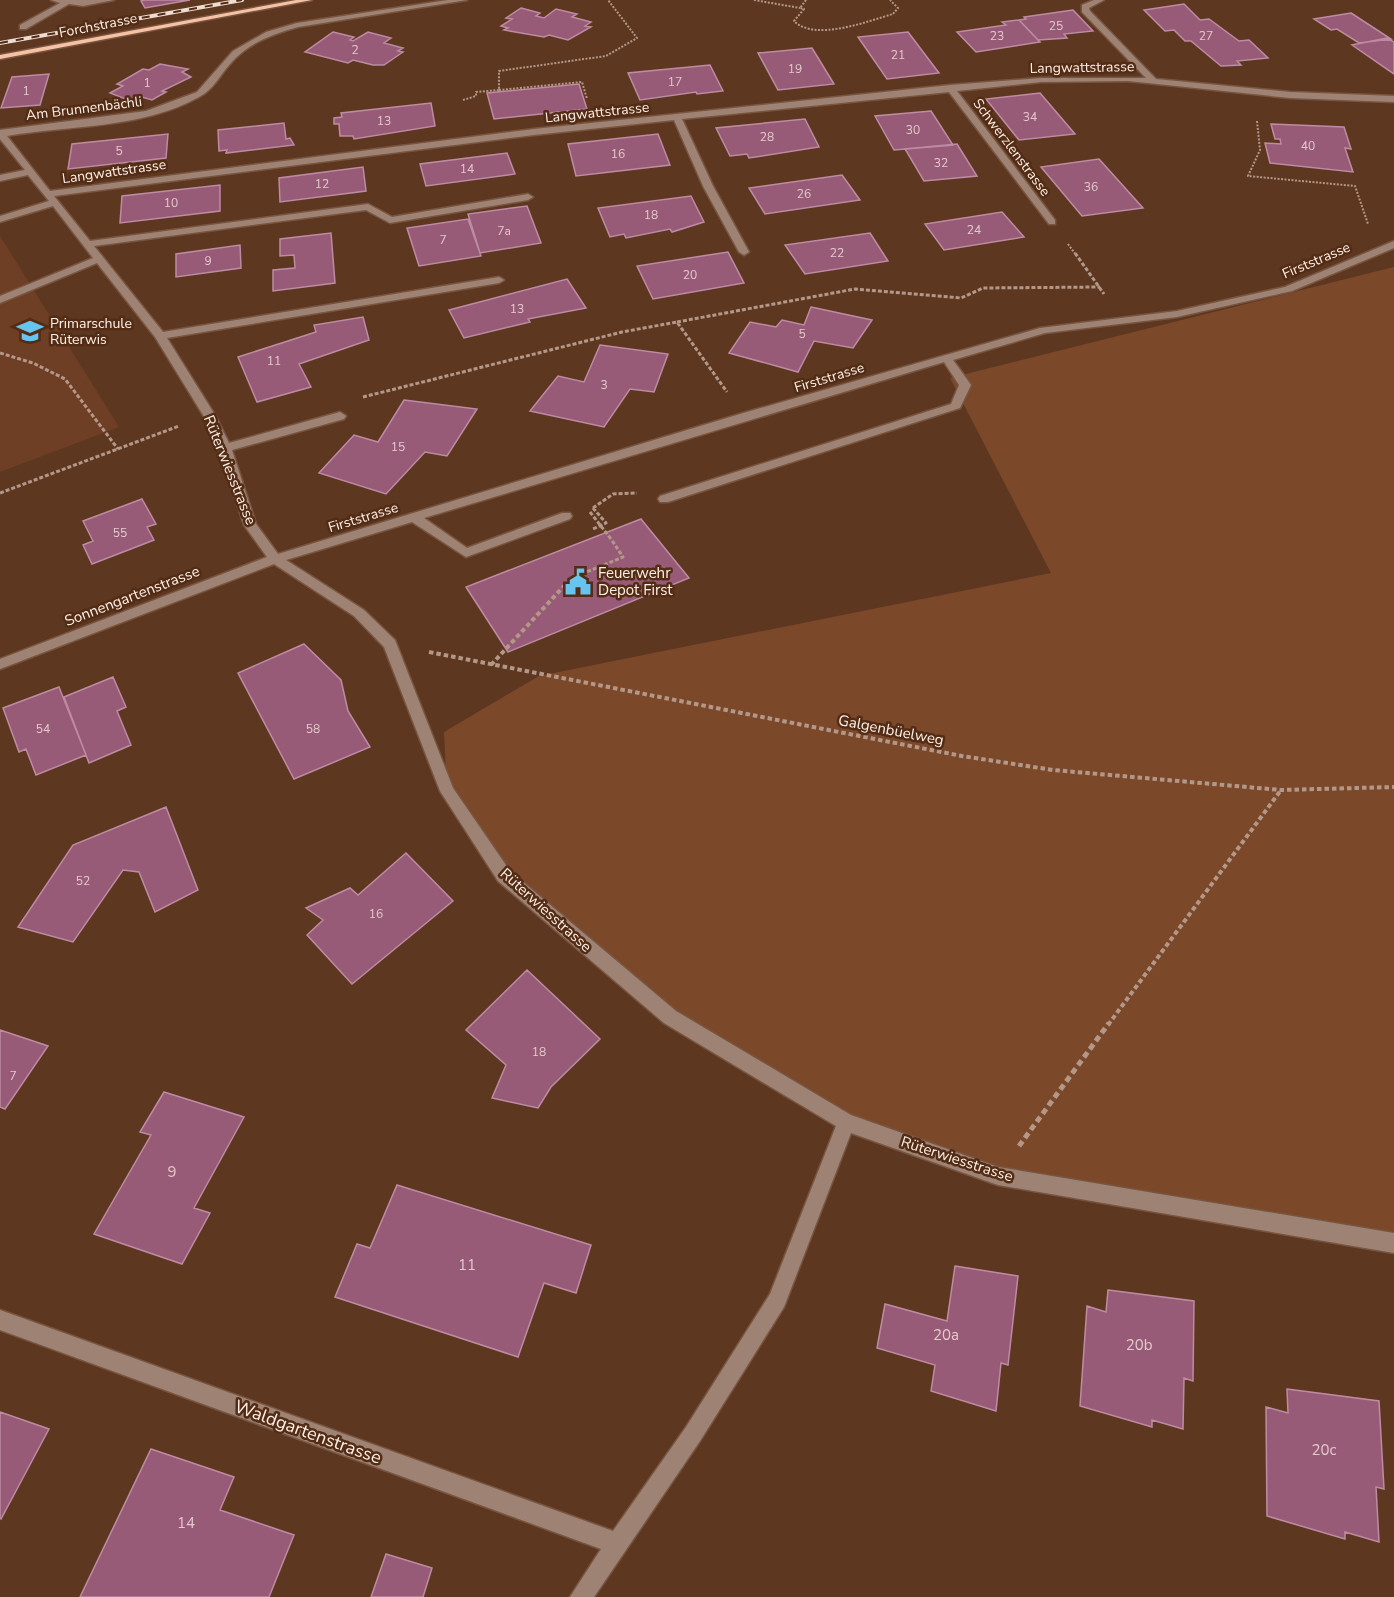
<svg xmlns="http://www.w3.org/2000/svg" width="1394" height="1597" viewBox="0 0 1394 1597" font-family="'Nunito Sans',sans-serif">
  <rect width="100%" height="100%" fill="#5e3720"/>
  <path fill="#6e3f24" d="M0,236L119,427L0,472Z"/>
  <path fill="#7c482a" d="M1394,267V1243L998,1176L846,1122L670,1017L504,876L447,791L444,732L539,676L1051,573L950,378Z"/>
  <path fill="#975a77" stroke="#bd8ca3" stroke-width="1.5" d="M145,0H190L145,8L141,1Z
    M1184,4L1200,20L1209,19L1239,41L1249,40L1268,58L1237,61L1241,65L1221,66L1191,41H1185L1174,30L1165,31L1144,10Z
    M521,8L540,13L536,16L544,18L556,9L577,14L572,17L591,22L585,26L591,27L568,40L549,35L544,37L504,30L508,28L501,26L512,19L506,18Z
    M1073,10L1093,31L1064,34L1067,38L1038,40L1019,20L1026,19L1024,17Z
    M1351,13L1391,39L1359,43L1337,29L1331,30L1314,19Z
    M1019,20L1040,42L976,52L957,32L1006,25L1002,22Z
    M333,32L354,37L350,40L353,41L368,32L391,38L384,43L403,48L398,51L403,52L384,65H373L353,60L348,63L305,52Z
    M908,32L939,73L887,79L858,37Z
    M1387,38L1394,42V74L1352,45Z
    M812,48L834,84L778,90L758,53Z
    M160,64L188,69L182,72L191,77L162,91L166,92L152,100L142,97L133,102L110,93L123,86L117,84L143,69L149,70Z
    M710,65L723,91L697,94L696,92L640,100L628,73Z
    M49,74L40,105L1,108L12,77Z
    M579,84L587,109L494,119L487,93Z
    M1040,93L1075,134L1019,140L986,99Z
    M431,103L435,126L354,139L353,136H340L339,124H334V118L342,117L341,113Z
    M931,111L953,145L894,150L875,116Z
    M805,119L819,147L749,158L747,154L730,156L716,128Z
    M284,123L286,139L290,138L294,145L226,153L227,150L219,151L218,130Z
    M1271,124L1344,127L1351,149L1345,148L1353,172L1270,163L1265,143L1281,144L1280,139H1275Z
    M168,134L166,158L68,169L72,144Z
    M658,134L670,165L576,176L568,144Z
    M957,144L977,176L924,181L905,149Z
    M507,153L515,174L426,186L420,164Z
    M1099,159L1143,208L1082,216L1041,167Z
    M363,167L366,191L280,202L279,178Z
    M842,175L860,200L765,214L749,188Z
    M220,185V211L120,223L122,196Z
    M691,196L704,222L672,232L670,229L626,238L624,234L610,237L598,208Z
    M527,206L541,243L480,253L468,214Z
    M1002,212L1024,237L944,250L925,224Z
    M468,219L481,256L419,266L407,228Z
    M331,233L335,283L273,291V270L295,268L294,255L280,256V239Z
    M870,233L888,261L805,274L785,245Z
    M240,245L241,268L176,277V254Z
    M728,252L744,283L653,299L637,266Z
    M567,279L586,308L528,319L530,322L464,338L449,310Z
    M811,307L872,320L853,348L814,341L798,372L729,353L750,322L776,327L782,320L804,325Z
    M363,317L369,340L299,364L311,387L257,402L238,357L316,332L314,325Z
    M600,345L668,354L654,392L630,389L604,427L530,411L558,376L584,382Z
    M404,400L477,409L447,456L425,452L386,494L319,473L354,435L378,442Z
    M142,499L156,524L147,527L154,540L92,564L83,545L93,541L83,521Z
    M641,519L689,578L508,652L466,587Z
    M304,644L341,680L348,711L370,747L294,779L238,673Z
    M113,677L126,707L117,711L131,745L89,763L64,697Z
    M59,687L86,755L36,775L26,749L19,752L3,708Z
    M166,807L198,890L155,912L139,872L123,870L73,942L18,927L73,845Z
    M406,853L453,901L352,984L307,935L323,920L306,908L350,888L358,895Z
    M527,970L600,1039L551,1087L538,1108L492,1098L506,1065L466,1030Z
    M0,1030L48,1046L5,1109L0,1107Z
    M164,1092L244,1117L194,1208L210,1213L182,1264L94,1234L151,1135L140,1132Z
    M397,1185L591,1245L576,1293L544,1283L518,1357L335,1297L357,1244L370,1248Z
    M955,1266L1018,1276L1008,1365L1001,1363L996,1411L931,1391L935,1365L877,1348L885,1304L947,1321Z
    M1108,1290L1194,1301L1193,1381L1184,1378L1183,1429L1152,1420V1427L1080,1406L1087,1306L1106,1312Z
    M1287,1389L1379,1401L1384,1489L1376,1487L1379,1542L1345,1532V1539L1267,1516L1266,1407L1288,1413Z
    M0,1412L49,1429L1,1519L0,1518Z
    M151,1449L234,1477L220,1510L294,1535L269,1597H80Z
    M386,1554L432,1568L423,1597H371Z"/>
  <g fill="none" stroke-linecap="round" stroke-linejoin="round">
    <g stroke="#785540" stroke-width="3">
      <path id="minor" d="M51,0H114L83,6L69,4L26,29H20V25L60,3Z
        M448,0H467L298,27C273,34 248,43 230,64C220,75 213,90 199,97C142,129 70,125 7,136L50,191L534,129L950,85L1041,78H1146L1082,12V5L1094,0H1104L1089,8L1090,11L1156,79L1290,92L1394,96V102L1290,98L1128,81L1041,82L957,91L1055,220V224H1049L949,92L682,119L713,186L749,252L744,255L739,252L703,186L674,120L534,135L54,196L90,241L368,204L392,217L528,194L533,197L528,200L390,223L366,210L94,246L163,332L499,277L504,280L499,283L167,338L215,415L229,443L340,412L346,416L344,419L232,450L256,524L278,554L740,414L1040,328L1177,311L1285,287L1394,241V248L1292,291L1177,317L1045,333L953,360L971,385L960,408L668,502H660L658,499L660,496L951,404L959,385L944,362L424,518L467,548L562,513H570L572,516L570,519L466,557L412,522L286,560L364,610L395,640L453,788L510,871L676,1011L851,1115L998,1167L1394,1233V1253L998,1185L851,1133L784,1307L700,1441L594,1597H570L601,1549L0,1330V1310L613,1531L686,1427L770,1294L836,1126L664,1023L498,881L440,791L384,647L354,616L274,564L0,669V659L267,557L244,525L219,448L203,415L155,337L97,263L0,303V296L93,258L53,206L0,222V216L49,201L28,175L0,181V175L25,170L0,139V130L146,111L197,92L233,51L266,32L297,23Z"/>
    </g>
    <g stroke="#785540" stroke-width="3">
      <path id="major" d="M296,0H312L0,59V55Z"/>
    </g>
    <path stroke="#b39889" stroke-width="2" stroke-dasharray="2 1.5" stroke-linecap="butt" d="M754,0L800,8
      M806,0L800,8L804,9L794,21C815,42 868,21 893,14L898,8L890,0
      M499,90L582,82L587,99
      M463,100L476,96V92L499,90V71L606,56L637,38L608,0
      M1257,121L1260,150L1248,176L1355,186L1368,224
      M1068,244L1076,255"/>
    <path stroke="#b39889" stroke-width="3" stroke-dasharray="4 2" stroke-linecap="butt" d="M1075,253L1104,294
      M677,322L855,289L961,298L983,288L1100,287
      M0,353L33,363L65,379L118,449
      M363,397L622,332L677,322L727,392
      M0,493L179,426
      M593,508L613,494L637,493
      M593,508L606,523L593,529
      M563,588L572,578L623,557L611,539"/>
    <path stroke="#b39889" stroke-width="4" stroke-dasharray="4.5 3" stroke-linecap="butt" d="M429,652L962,756L1053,770L1281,790L1394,787
      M491,665L564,586
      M1108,1025L1281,790"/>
    <path stroke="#b39889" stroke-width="5" stroke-dasharray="6 4" stroke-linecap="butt" d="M1019,1146L1109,1023"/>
    <use href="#minor" fill="#9e8374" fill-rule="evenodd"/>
    <use href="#major" fill="#f7c1a3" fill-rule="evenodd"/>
    <g stroke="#eddcd1" stroke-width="4">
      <path id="rail" d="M0,43L242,0"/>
    </g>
    <use href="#rail" stroke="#532c15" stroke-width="2" stroke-dasharray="8" stroke-linecap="butt"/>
    <path stroke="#b39889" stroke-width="3" stroke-dasharray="4 2" stroke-linecap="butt" d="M590,512L611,539"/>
  </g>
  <defs>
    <g id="school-bare" transform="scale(2.07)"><path d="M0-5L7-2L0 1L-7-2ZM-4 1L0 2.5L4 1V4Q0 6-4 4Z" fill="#66c4ef" stroke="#532c15" stroke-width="2.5" paint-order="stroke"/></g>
    <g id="civic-bare" transform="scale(2.07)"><path d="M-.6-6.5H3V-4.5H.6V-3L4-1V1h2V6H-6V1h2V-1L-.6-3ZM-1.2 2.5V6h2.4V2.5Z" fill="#66c4ef" stroke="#532c15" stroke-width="2.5" paint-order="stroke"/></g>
  </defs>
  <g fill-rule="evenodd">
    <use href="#school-bare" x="30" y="331"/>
    <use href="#civic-bare" x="578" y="582"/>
  </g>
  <g text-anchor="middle" stroke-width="5" stroke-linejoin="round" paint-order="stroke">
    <g font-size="12" fill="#e5cacb">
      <text x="1056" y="30">25</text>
      <text x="997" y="40">23</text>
      <text x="1206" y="40">27</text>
      <text x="355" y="54">2</text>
      <text x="898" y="59">21</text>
      <text x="795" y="73">19</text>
      <text x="675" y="86">17</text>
      <text x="147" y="87">1</text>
      <text x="26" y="95">1</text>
      <text x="1030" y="121">34</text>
      <text x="384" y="125">13</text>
      <text x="913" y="134">30</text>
      <text x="767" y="141">28</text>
      <text x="1308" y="150">40</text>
      <text x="119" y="155">5</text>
      <text x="618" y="158">16</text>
      <text x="941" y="167">32</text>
      <text x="467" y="173">14</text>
      <text x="322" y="188">12</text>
      <text x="1091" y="191">36</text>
      <text x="804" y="198">26</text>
      <text x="171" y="207">10</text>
      <text x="651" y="219">18</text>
      <text x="974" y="234">24</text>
      <text x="504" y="235">7a</text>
      <text x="443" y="244">7</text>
      <text x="837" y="257">22</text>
      <text x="208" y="265">9</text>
      <text x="690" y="279">20</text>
      <text x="517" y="313">13</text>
      <text x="802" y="338">5</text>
      <text x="274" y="365">11</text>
      <text x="604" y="389">3</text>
      <text x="398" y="451">15</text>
      <text x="120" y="537">55</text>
      <text x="43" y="733">54</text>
      <text x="313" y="733">58</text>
      <text x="83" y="885">52</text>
      <text x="376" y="918">16</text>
      <text x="539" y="1056">18</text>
      <text x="13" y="1080">7</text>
    </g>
    <g font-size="14" fill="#fff0e7" stroke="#532c15">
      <text transform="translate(98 25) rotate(-11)" y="5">Forchstrasse</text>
      <text transform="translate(1082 67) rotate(-1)" y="5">Langwattstrasse</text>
      <text transform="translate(84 108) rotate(-7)" y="5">Am Brunnenbächli</text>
      <text transform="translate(597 112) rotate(-6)" y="5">Langwattstrasse</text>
      <text transform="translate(1012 147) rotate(53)" y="5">Schwerzlenstrasse</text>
      <text transform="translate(114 171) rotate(-8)" y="5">Langwattstrasse</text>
      <text transform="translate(1316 260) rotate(-23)" y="5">Firststrasse</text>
      <text transform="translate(829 377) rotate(-17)" y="5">Firststrasse</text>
      <text transform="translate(363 517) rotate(-17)" y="5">Firststrasse</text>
    </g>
    <g font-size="14" fill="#fff0e7" stroke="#532c15" text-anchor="start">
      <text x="50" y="328">Primarschule<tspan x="50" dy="16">Rüterwis</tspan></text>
    </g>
    <g font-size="15" fill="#fff0e7" stroke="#532c15">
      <text transform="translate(230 470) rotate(68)" y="5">Rüterwiesstrasse</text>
      <text transform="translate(132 596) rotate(-21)" y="5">Sonnengartenstrasse</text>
      <text transform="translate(891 730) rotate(11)" y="5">Galgenbüelweg</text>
      <text transform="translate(546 910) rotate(42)" y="5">Rüterwiesstrasse</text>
      <text transform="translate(957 1159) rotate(18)" y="5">Rüterwiesstrasse</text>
    </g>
    <g font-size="15" fill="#fff0e7" stroke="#532c15" text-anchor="start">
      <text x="598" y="578">Feuerwehr<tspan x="598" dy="17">Depot First</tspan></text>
    </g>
    <g font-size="15" fill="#e5cacb">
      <text x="172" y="1177">9</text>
      <text x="467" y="1270">11</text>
      <text x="946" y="1340">20a</text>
      <text x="1139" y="1350">20b</text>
      <text x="1324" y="1455">20c</text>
      <text x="186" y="1528">14</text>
    </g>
    <g font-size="18" fill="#fff0e7" stroke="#532c15">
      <text transform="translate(308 1432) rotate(20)" y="6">Waldgartenstrasse</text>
    </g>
  </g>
</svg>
